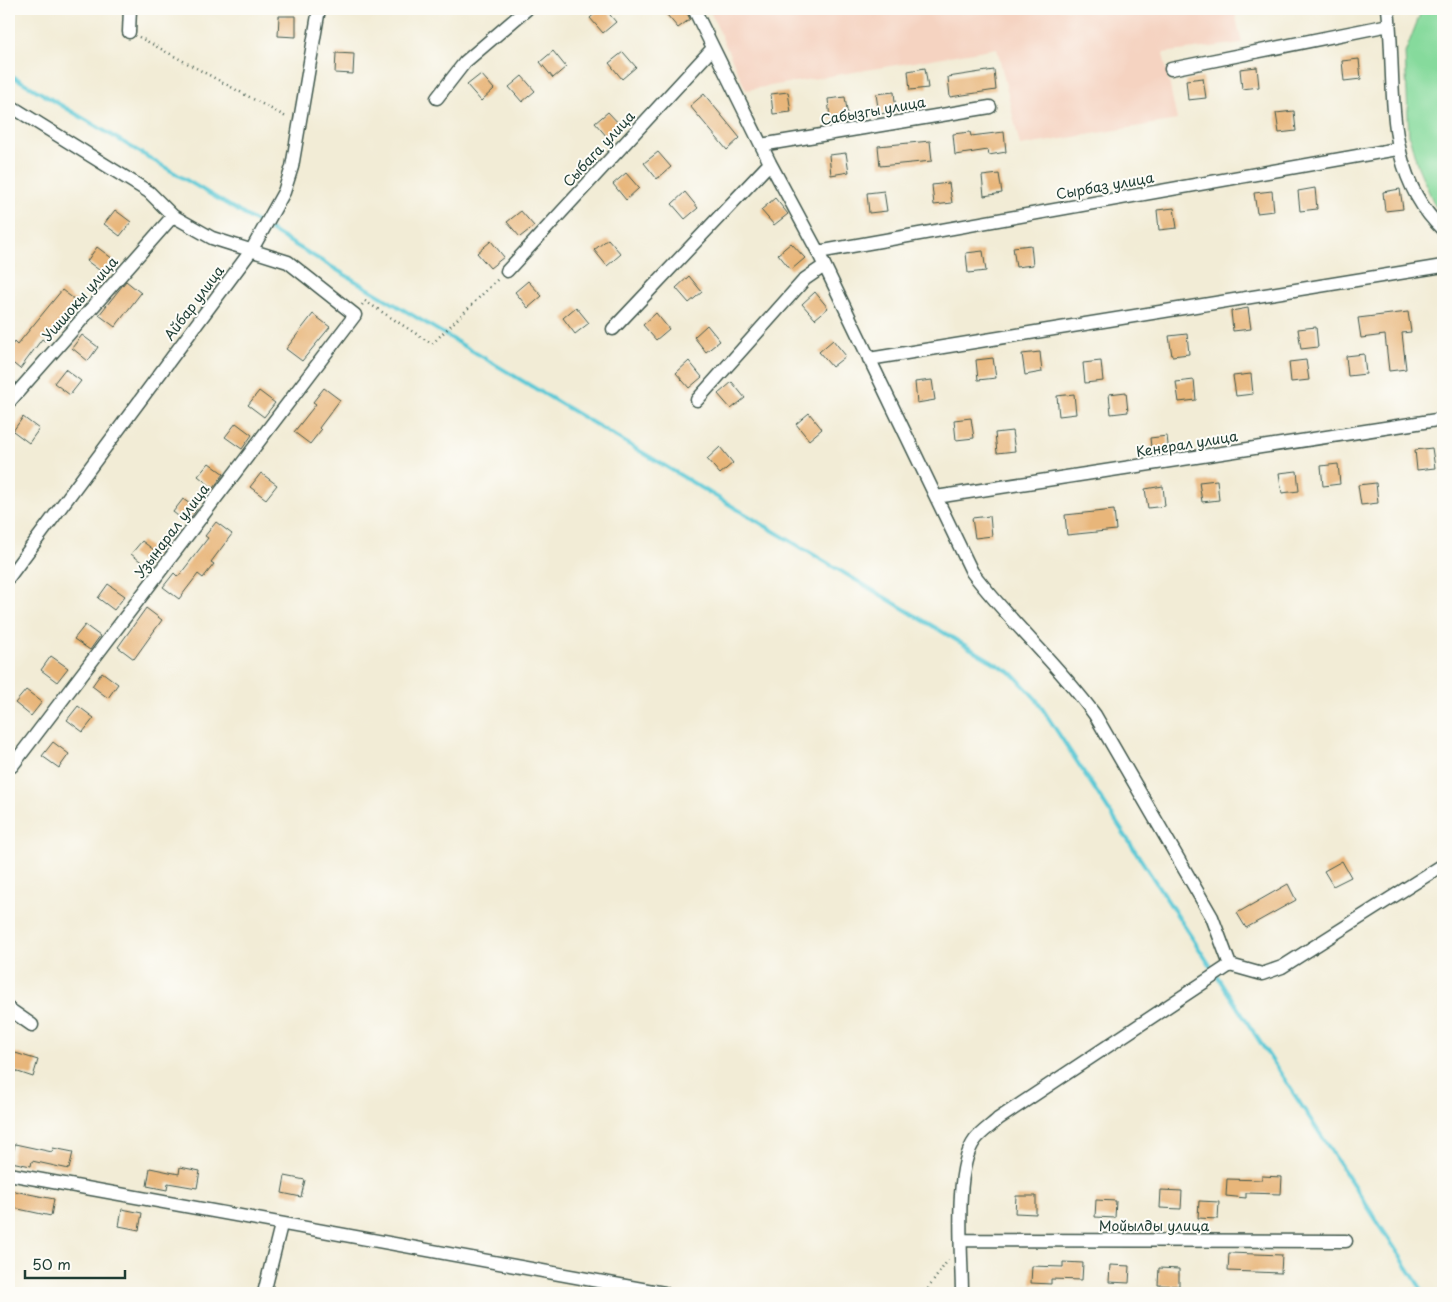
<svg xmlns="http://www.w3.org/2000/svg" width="1452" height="1302" viewBox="0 0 1452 1302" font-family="'Playpen Sans',sans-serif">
  <rect width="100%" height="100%" fill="#fdfcf7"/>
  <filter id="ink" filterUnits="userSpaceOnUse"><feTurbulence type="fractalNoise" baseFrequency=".02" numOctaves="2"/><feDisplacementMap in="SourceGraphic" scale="10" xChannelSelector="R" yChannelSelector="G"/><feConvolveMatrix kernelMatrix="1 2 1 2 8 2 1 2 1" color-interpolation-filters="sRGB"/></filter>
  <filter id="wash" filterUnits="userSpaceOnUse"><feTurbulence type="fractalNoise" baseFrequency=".0096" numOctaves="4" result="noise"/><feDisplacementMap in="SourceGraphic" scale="20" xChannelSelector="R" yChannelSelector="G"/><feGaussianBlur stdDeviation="1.12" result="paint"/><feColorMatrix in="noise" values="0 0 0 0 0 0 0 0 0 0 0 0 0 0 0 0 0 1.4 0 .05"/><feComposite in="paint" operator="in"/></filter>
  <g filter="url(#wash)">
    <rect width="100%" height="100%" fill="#f2ecd6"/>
    <path fill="#f5d3c1" d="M709,9H1234L1242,43L1163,53L1177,120L1020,146L997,48L746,90Z"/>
    <path fill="#86da9c" stroke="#528c68" d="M1422,9H1443V213L1435,206L1418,167L1409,136L1405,53Z"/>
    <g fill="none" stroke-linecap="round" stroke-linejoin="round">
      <path stroke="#5dc9d6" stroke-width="4" d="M9,74L1013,674L1036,699L1424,1293"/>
    </g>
    <g id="blocks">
      <path fill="#e8b67a" d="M600,9H605L616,22L603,33L590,18Z
        M662,9H685L690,19L678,28Z
        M279,16H296V37L278,36Z
        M553,51L566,67L553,78L540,62Z
        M623,52L636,67L622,79L609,63Z
        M336,53L354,54L353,74L335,73Z
        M1359,59L1361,79L1344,81L1342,61Z
        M1257,67L1259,87L1242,89L1240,69Z
        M925,68L928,88L910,90L908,71Z
        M994,70L996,90L950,97L948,77Z
        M481,74L494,89L481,101L467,85Z
        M522,76L535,91L522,102L509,87Z
        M1203,78L1206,98L1188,100L1186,80Z
        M788,92L791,112L773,114L771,94Z
        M894,92L896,112L879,114L876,94Z
        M704,94L740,138L727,150L690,106Z
        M845,97L848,117L830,119L828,99Z
        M1294,111L1296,131L1279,133L1276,113Z
        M608,112L622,127L608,138L595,123Z
        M970,132L971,136L1004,132L1006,152L989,155L988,150L955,155L953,134Z
        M930,141L932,161L880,166L878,146Z
        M658,152L671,167L657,179L644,163Z
        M846,153L849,172L831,175L829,155Z
        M626,173L639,188L626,200L613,184Z
        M999,174L1002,193L984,196L982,176Z
        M949,183L952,203L934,205L932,185Z
        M1315,188L1317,209L1300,211L1298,191Z
        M1400,189L1403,209L1385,211L1383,192Z
        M884,191L887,211L869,213L867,193Z
        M1272,191L1274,211L1257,213L1254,193Z
        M685,192L698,208L685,219L672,204Z
        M775,198L788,214L774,225L761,210Z
        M1174,208L1177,228L1159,230L1157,210Z
        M115,210L131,222L120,236L104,224Z
        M521,211L534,226L520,237L507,222Z
        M608,239L621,254L607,266L594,250Z
        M491,241L504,257L490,268L477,253Z
        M791,243L805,258L791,270L778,254Z
        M1031,245L1033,265L1016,267L1013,247Z
        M97,247L113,259L103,273L87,261Z
        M983,251L986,271L968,273L966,253Z
        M689,276L702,292L689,303L676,288Z
        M126,281L141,293L115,327L99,315Z
        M528,281L542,296L528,308L515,292Z
        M62,290L78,302L45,341L42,339L20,369L9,360V350L14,342L17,345Z
        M815,292L828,308L815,319L802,304Z
        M576,307L589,323L575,334L563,318Z
        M1248,308L1251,329L1233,331L1231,311Z
        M1408,312L1411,332L1402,333L1406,369L1389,371L1385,335L1361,338L1358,318Z
        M656,313L669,329L656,340L643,325Z
        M313,314L330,327L302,361L286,349Z
        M707,325L720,341L706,352L694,337Z
        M1316,327L1318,347L1301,349L1298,329Z
        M1187,334L1189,354L1172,356L1169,336Z
        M82,335L98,347L88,361L72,348Z
        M833,340L846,356L832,367L819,352Z
        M1040,352L1042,372L1025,375L1022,354Z
        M1364,354L1366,374L1348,376L1346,356Z
        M993,358L996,378L978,380L976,360Z
        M1306,360L1309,380L1291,382L1289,362Z
        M689,361L702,377L689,388L676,373Z
        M1101,361L1103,381L1085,383L1083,363Z
        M65,369L81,381L70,395L54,383Z
        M1251,374L1253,394L1236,396L1233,376Z
        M932,380L935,400L917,403L915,382Z
        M1194,380L1196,400L1179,402L1176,382Z
        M732,382L745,398L731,409L718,394Z
        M324,388L340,400L319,428L321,430L310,444L294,432L316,404L313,402Z
        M259,391L275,403L264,417L248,405Z
        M1126,392L1128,412L1111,414L1109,394Z
        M1074,394L1076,414L1059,416L1057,396Z
        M809,413L822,429L809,440L796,424Z
        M23,417L39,429L29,443L13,431Z
        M971,418L974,438L956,440L954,420Z
        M236,423L252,435L242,449L225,437Z
        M1012,431L1015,451L997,453L995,433Z
        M1167,436L1169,453L1152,456L1150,438Z
        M720,447L733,463L720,474L707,459Z
        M1432,448L1435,468L1417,470L1415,450Z
        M209,463L224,474L213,488L198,476Z
        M1338,464L1340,484L1323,486L1321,466Z
        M1297,471L1299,491L1282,493L1279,473Z
        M261,473L277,485L266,499L250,487Z
        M1217,480L1219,500L1202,502L1199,482Z
        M1376,483L1378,503L1361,505L1358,485Z
        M1163,486L1165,506L1148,508L1145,489Z
        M183,499L197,509L187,523L173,512Z
        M1114,510L1116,530L1067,535L1065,515Z
        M990,516L992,536L975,538L972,518Z
        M216,522L232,534L211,562L214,564L203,578L198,574L179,599L163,587L174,573L178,577L208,538L205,536Z
        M142,541L158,553L148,567L131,554Z
        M108,584L125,596L114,610L98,598Z
        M146,608L162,620L134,659L118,647Z
        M85,625L100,636L90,650L74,639Z
        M51,656L68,668L57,682L41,670Z
        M102,672L118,684L108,698L92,686Z
        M26,690L42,702L31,716L15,703Z
        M78,706L94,718L83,732L67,720Z
        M53,742L69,754L59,768L42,756Z
        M1342,861L1351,877L1333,886L1324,871Z
        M1288,884L1296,900L1246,928L1237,913Z
        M9,1051L38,1060L33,1077L9,1069Z
        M15,1144L52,1152L53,1148L73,1152L69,1169L32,1161L31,1166L11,1162Z
        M180,1167L200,1171L197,1188L168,1183L167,1190L147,1186L150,1168L179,1174Z
        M285,1176L305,1180L301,1197L282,1193Z
        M1262,1176L1282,1177L1281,1194L1246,1193V1198L1226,1196L1227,1179L1262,1180Z
        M9,1190L54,1199L51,1216L9,1207Z
        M1161,1190L1182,1191L1181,1209L1160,1208Z
        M1016,1196H1036V1214L1015,1213Z
        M1096,1200L1116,1201L1115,1218L1095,1217Z
        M1199,1201L1219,1202L1218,1219L1198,1218Z
        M122,1209L142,1213L139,1230L119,1226Z
        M1229,1253L1282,1255L1281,1273L1228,1271Z
        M1063,1262L1083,1263L1082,1280L1051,1279V1284L1031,1283L1032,1266L1063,1267Z
        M1110,1265L1130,1266L1129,1283L1109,1282Z
        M1159,1268L1179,1269V1286L1158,1285Z"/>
    </g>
  </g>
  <g filter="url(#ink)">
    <use href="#blocks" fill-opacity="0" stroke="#3f574c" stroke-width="1"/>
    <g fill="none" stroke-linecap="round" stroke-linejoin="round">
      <g stroke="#3f574c" stroke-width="15">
        <path id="minor" d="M694,9L770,163L818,252L972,572C1010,622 1058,664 1095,715L1212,917L1230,965
          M1388,9C1397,87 1381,171 1443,230
          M129,32L130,9
          M1171,69L1389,25
          M437,98L465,62L527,9
          M9,105L149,192L173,216L212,238L288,262L355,315L12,766
          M761,145L990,107
          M818,252L1397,149
          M507,271L713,48
          M613,329L770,163
          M869,359L1443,266
          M697,400L805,279L824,266
          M9,402L173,216
          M936,497L1443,419
          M9,577L251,251L284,192L292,167L319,9
          M9,1009L32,1025
          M9,1174L664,1293
          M962,1240L1346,1241
          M264,1293L281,1225
          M962,1293C962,1256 953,1169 975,1140C981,1132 991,1126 998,1119L1230,965L1262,974L1282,967L1443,865"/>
      </g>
      <path stroke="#3f574c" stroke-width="2.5" stroke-dasharray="1 4" stroke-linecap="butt" d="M139,37L288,118
        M362,305L365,301L432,344L499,278
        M925,1293L948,1260"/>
      <use href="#minor" stroke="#fff" stroke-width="12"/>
    </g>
  </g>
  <g text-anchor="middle" stroke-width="4" stroke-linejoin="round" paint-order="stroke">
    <g font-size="14" fill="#1f3d34" stroke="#fdfcf7">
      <text transform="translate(873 111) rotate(-10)" y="5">Сабызгы улица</text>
      <text transform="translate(599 149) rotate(-47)" y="5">Сыбага улица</text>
      <text transform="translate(1105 186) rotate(-10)" y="5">Сырбаз улица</text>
      <text transform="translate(80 299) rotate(-49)" y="5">Ушшокы улица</text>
      <text transform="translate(194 303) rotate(-53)" y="5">Айбар улица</text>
      <text transform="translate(1187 444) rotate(-9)" y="5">Кенерал улица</text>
      <text transform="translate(172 531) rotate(-53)" y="5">Узынарал улица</text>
      <text x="1154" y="1231">Мойылды улица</text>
    </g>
  </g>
  <rect width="1452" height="1302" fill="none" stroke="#fdfcf7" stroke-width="30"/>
  <path d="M25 1270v8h100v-8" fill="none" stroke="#1f3d34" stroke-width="2.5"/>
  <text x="32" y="1270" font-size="15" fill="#1f3d34" stroke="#fdfcf7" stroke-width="4" paint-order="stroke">50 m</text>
</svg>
